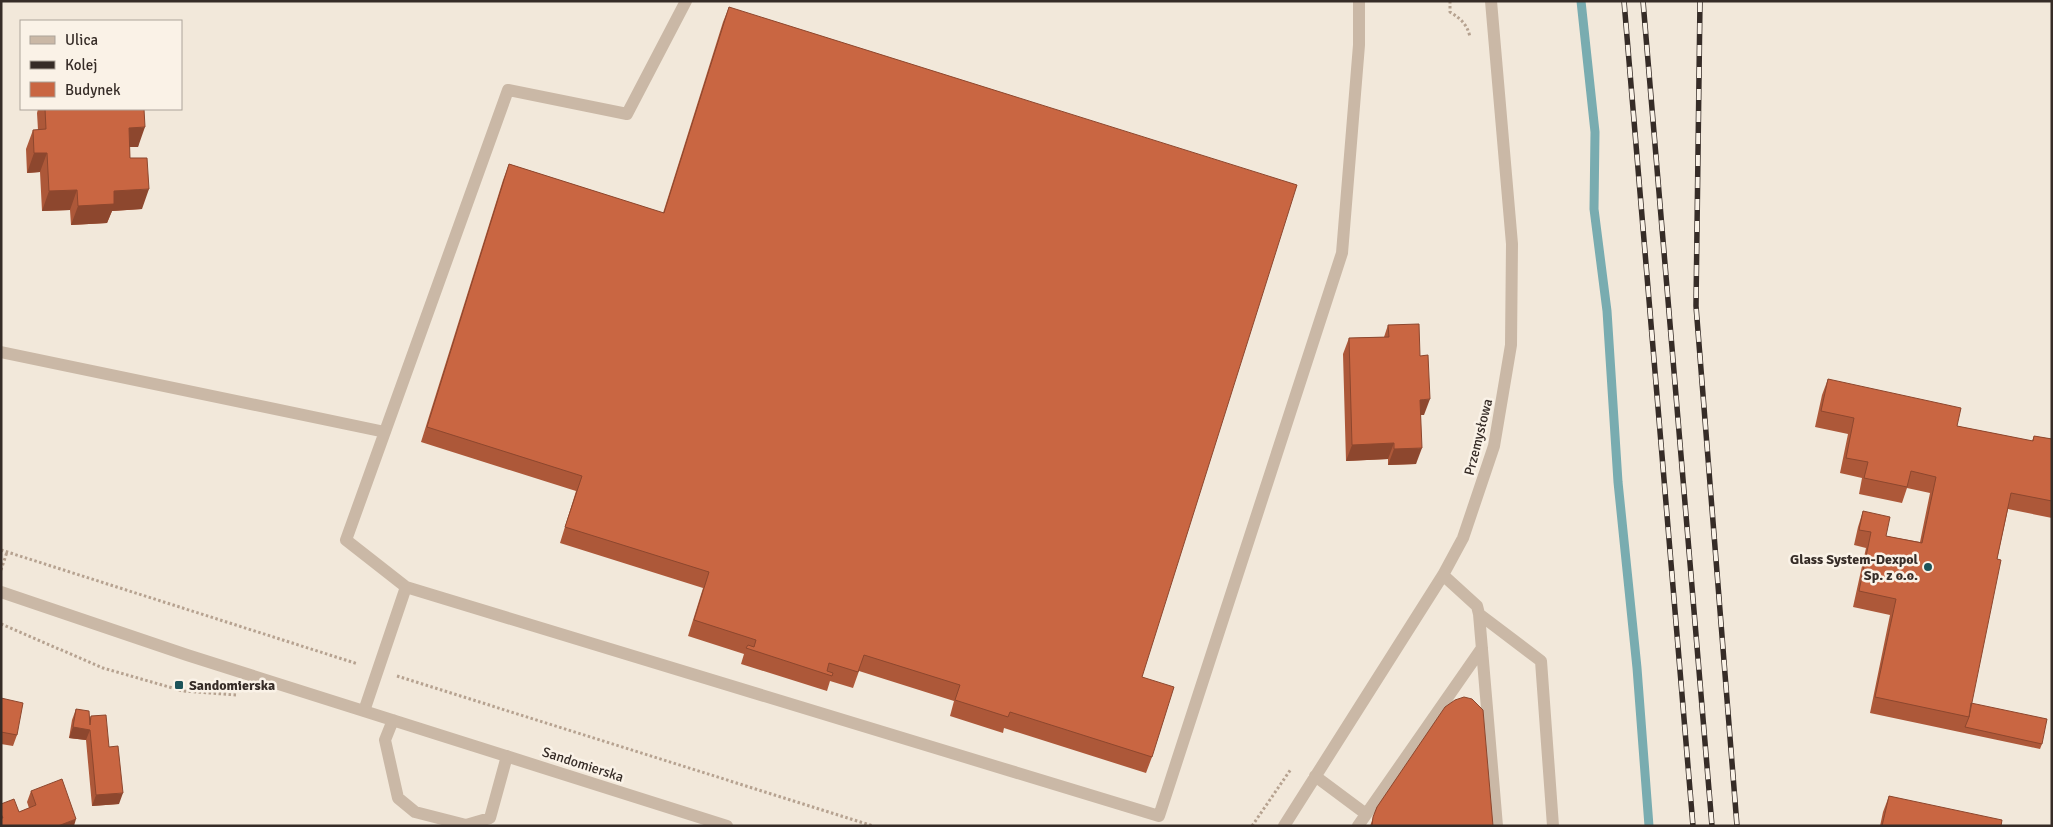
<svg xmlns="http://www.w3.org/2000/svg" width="2053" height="827" viewBox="0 0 2053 827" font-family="Signika,sans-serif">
  <rect width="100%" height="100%" fill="#f2e8da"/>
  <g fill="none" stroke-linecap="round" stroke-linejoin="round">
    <path stroke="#79acb0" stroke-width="9" d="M1581,1L1595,132L1594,209L1607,311L1618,482L1637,668L1649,826"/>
    <path stroke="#b6a290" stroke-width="3" stroke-dasharray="2.5 2.5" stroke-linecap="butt" d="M1450,1V12C1461,19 1467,24 1470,37
      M1,550L358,664
      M1,570L7,552
      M1,624L103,668L183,691L236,695
      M397,676L873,826
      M1252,826L1291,769"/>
    <path stroke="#cab8a6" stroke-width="12" d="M1,352L385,432
      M1443,575L1477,606L1479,614L1497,826
      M406,587L346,540L508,90L627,114L686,1
      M1,592L187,655L727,826
      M1479,614L1541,661L1553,826
      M364,711L406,587L1159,816L1342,253L1359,45V1
      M393,720L385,740L398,798L415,812L466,825L490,818L507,756
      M1315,776L1366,814
      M1284,826L1443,575L1463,538L1494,446L1511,345L1512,244L1491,1
      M1358,826L1482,648"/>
    <g stroke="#362c27" stroke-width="5.5">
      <path id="rail" d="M1624,1L1693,826
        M1643,1L1712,826
        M1700,1L1696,306L1737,826"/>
    </g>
    <use href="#rail" stroke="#faf2e7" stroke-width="4" stroke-dasharray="11" stroke-linecap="butt"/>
  </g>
  <path fill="#ad5839" d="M729,7L1142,677L1152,757L1146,773L1004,728L1003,733L950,716L954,701L859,671L853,688L830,681L827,691L741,664L744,654L688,636L703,588L560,543L576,491L421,442L503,180L509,164L663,213L723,22Z
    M38,109H144L138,147H129L130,158L142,209L112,211L107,223L71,225L70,210L42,211L40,172L27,173L26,149L33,130H38L37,113Z
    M1388,325L1420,356L1424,415H1421L1416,464L1388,465V459L1346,461L1343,354L1349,338L1384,337Z
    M1828,379L1957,426L2032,441L2034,436L2052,439V518L2008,509L1997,559L1971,703L2042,744L2040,749L1870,713L1890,615L1853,607L1866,548L1854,545L1858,527L1863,511L1886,536L1920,542L1930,493L1907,488L1902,503L1859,494L1862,478L1840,473L1848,434L1815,427L1822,395Z
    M1,698L17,735L13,746L1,744Z
    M76,709L89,720L91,716L109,747L119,804L92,806L86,740L69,738L72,720Z
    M31,791L74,826H1V804L19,812L29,808L27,802Z
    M1889,796L2001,826H1880L1883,812Z
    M1377,807L1493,826H1370Z"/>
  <path fill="#8d472e" d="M145,127L138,147H121L129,128Z
    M34,153H47L40,172L27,173Z
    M149,189L142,209L112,211L107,223L71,225L78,206L114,191Z
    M77,190L70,210L42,211L49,191Z
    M1430,399L1424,415H1415L1420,400Z
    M1394,443L1388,459L1346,461L1352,445Z
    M1422,448L1416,464L1388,465L1394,449Z
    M73,727L90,730L86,740L69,738Z
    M123,793L119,804L92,806L96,795Z
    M76,819L74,826H58Z"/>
  <path fill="#c96642" stroke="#8d472e" d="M729,7L1297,185L1142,677L1174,687L1152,757L1010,712L1008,717L955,700L960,685L864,655L858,672L829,663L827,671L833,673L832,676L746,648L748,645L754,647L756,640L694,620L709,572L565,527L582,476L427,427L509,164L664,213Z
    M45,109H144L145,127L129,128L130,158H147L149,189L114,191V204L78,206L77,190L49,191L47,153H34L33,130L46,129Z
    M1419,324L1420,356L1428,355L1430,399L1420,400L1422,448L1394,449V443L1352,445L1349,338L1389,337L1388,325Z
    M1828,379L1961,408L1957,426L2033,441L2034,436L2052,439V501L2011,493L1997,559L2001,560L1969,717L1875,697L1896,599L1859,591L1871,532L1859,530L1863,511L1890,517L1886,536L1922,543L1936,477L1911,471L1907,487L1864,478L1868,462L1846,458L1854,418L1821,411Z
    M1464,697L1472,699L1483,710L1493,826H1372L1373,817L1377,807L1445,707L1455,700Z
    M1,698L23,703L17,735L1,732Z
    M1971,703L2047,719L2042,744L1965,727L1969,717Z
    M76,709L89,711L90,725L91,716L106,715L109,747L118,746L123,793L96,795L90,730L73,727Z
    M62,779L76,819L58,826H1V818H3L1,814V804L14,799L19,812L36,805L31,791Z
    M1889,796L2002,820L2001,826H1882Z"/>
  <g fill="#1c5359" stroke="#faf2e7" stroke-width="2">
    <circle cx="1928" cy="567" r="5"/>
    <rect x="174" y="680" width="10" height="10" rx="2.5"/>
  </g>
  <g text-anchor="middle" stroke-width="5" stroke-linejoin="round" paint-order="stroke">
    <g font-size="14" fill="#362c27" stroke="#faf2e7">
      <text transform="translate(1478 437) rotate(-76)" y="5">Przemysłowa</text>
      <text transform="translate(583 764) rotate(18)" y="5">Sandomierska</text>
    </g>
    <g font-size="14" font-weight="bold" fill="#362c27" stroke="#faf2e7" text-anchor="end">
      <text x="1918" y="564">Glass System-Dexpol<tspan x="1918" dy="16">Sp. z o.o.</tspan></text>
      <text x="189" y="690" text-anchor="start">Sandomierska</text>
    </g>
  </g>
  <rect width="2053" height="827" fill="none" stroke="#362c27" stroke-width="5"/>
  <rect x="20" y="20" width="162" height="90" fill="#faf2e7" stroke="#aca39a"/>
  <rect x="30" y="36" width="25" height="8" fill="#cab8a6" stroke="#aca39a"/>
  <text x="65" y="45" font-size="15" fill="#362c27">Ulica</text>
  <rect x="30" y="61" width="25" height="8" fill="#362c27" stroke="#aca39a"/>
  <text x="65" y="70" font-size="15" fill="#362c27">Kolej</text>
  <rect x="30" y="82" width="25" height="15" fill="#c96642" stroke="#aca39a"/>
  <text x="65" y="95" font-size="15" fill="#362c27">Budynek</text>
</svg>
